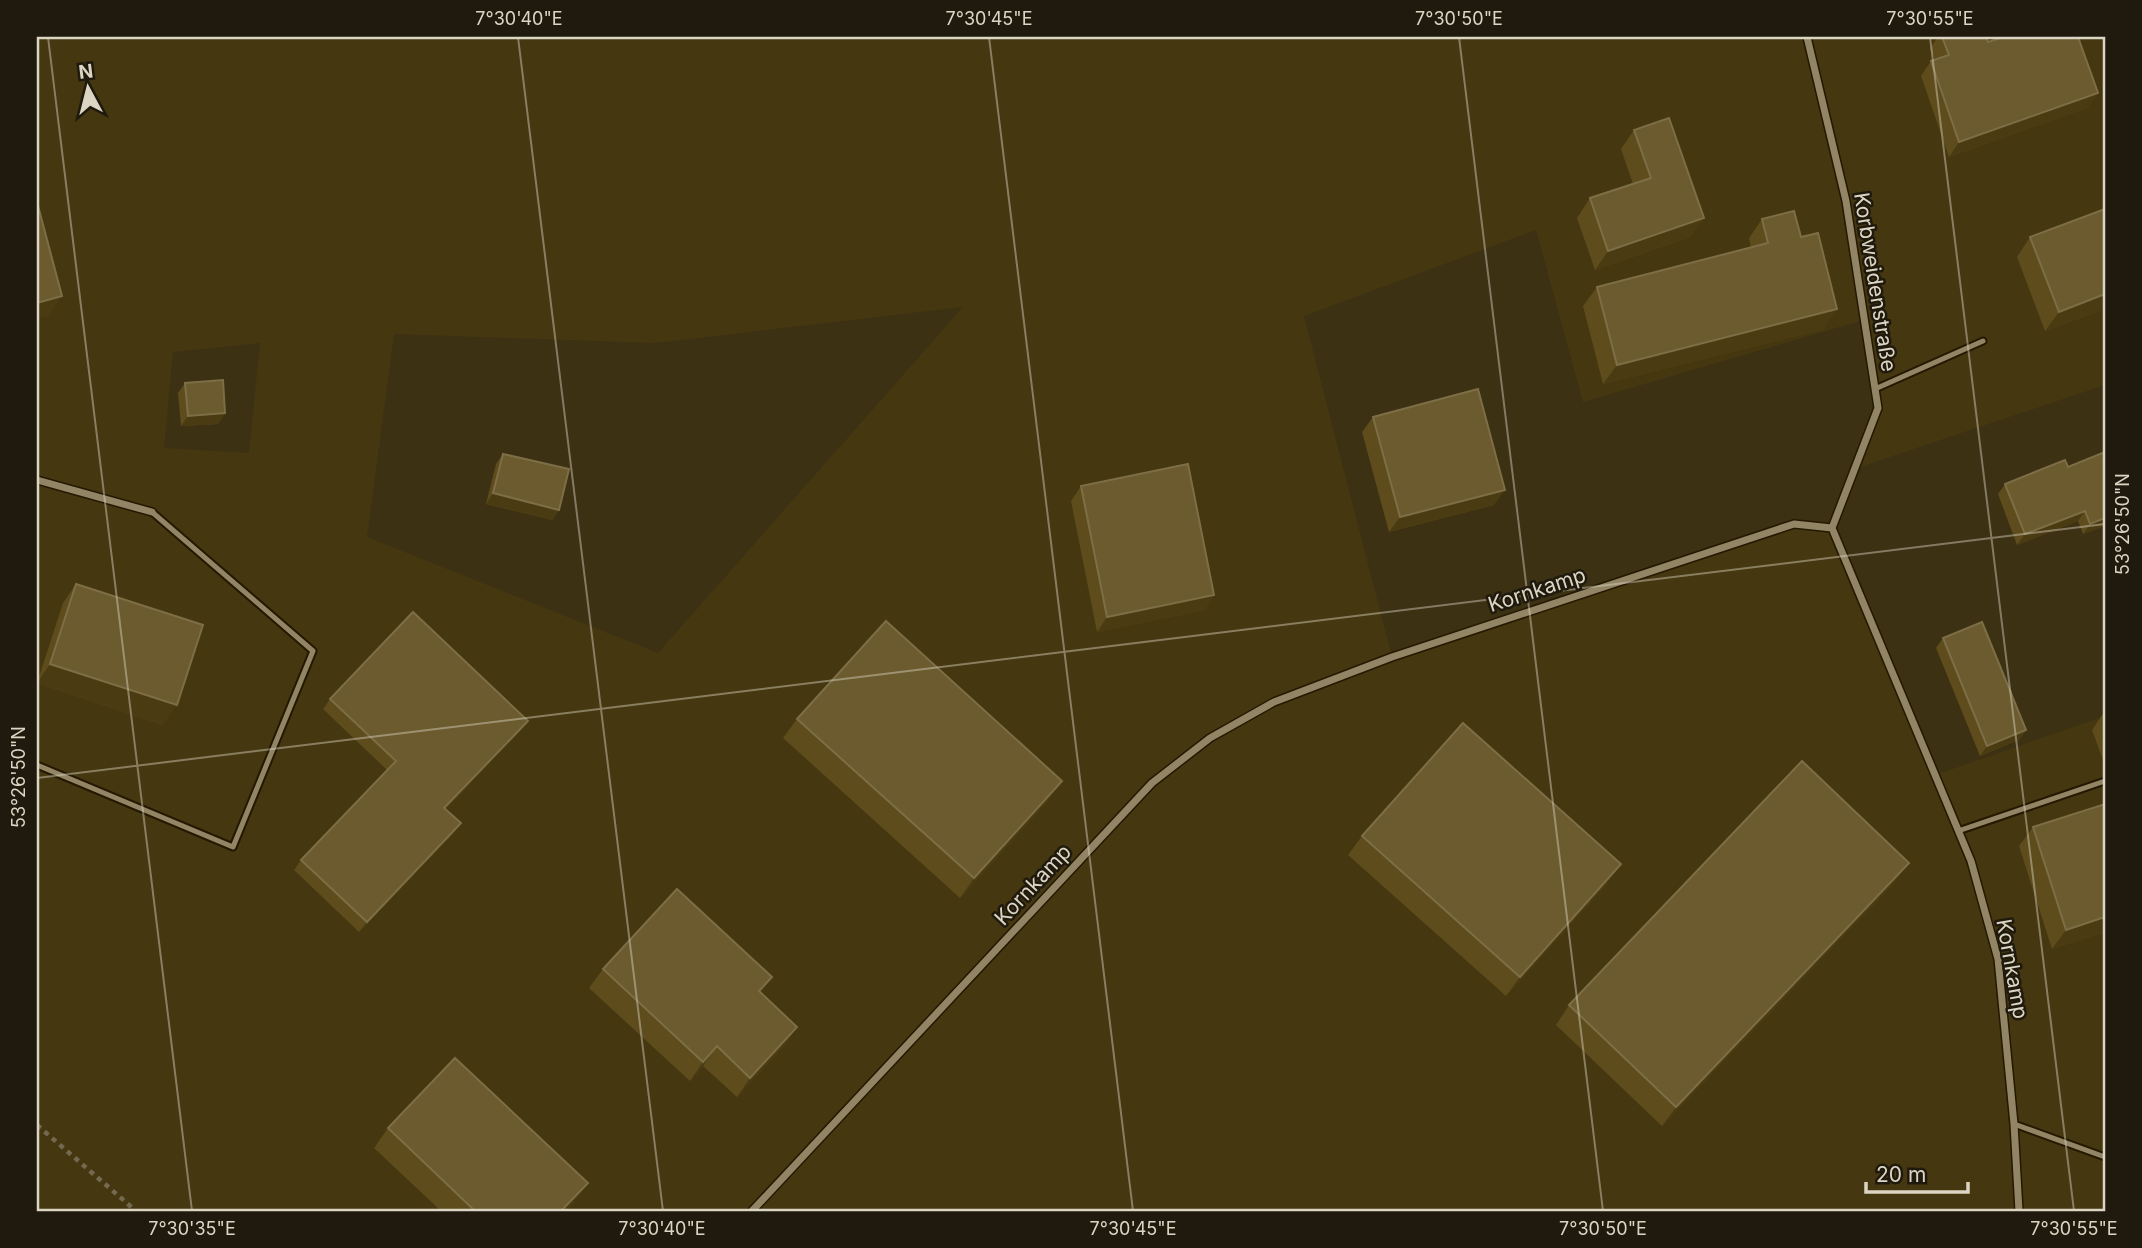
<svg xmlns="http://www.w3.org/2000/svg" width="2142" height="1248" viewBox="0 0 2142 1248" font-family="Inter,sans-serif">
  <rect width="100%" height="100%" fill="#3d3114"/>
  <path fill="#453710" fill-rule="evenodd" d="M37,37H2105V385L1854,469L1878,408L1864,320L1583,402L1536,230L1304,316L1392,657L1795,524L1832,528L1938,774L2105,716V1211H37ZM963,307L658,653L367,537L394,334L656,343ZM260,343L249,453L164,448L173,352Z"/>
  <g fill="none" stroke-linecap="round" stroke-linejoin="round">
    <g stroke="#241900" stroke-width="9">
      <path id="lane" d="M1875,389L1983,341
        M37,765L233,847L313,651L152,512
        M1961,830L2105,781
        M2014,1124L2105,1157"/>
    </g>
    <g stroke="#241900" stroke-width="10">
      <path id="street" d="M1807,37L1846,201L1878,408L1832,528
        M37,480L152,512
        M752,1211L1152,783L1210,738L1274,702L1392,657L1794,524L1832,528L1971,861L1998,959L2014,1124L2019,1211"/>
    </g>
    <path stroke="#736950" stroke-width="4.5" stroke-dasharray="5 5" stroke-linecap="butt" d="M37,1125L136,1211"/>
    <use href="#lane" stroke="#928565" stroke-width="5"/>
    <use href="#street" stroke="#928565" stroke-width="7"/>
  </g>
  <path fill="#5e4c1d" d="M1938,37L1988,42L2098,93L2087,108L1949,157L1921,76L1931,61L1935,60L1930,48Z
    M1634,130L1704,218L1690,237L1595,270L1577,218L1590,198L1633,184L1621,149Z
    M2105,209V309L2045,331L2017,257L2030,237Z
    M1762,219L1824,329L1603,384L1583,306L1597,287L1751,248L1749,238Z
    M185,383L225,413L218,424L181,426L178,393Z
    M1373,417L1494,505L1389,532L1362,432Z
    M503,454L559,510L552,520L486,504L496,464Z
    M2068,467L2105,526L2083,534L2078,521L2017,545L1998,494L2005,484Z
    M1081,486L1214,595L1204,610L1097,632L1071,501Z
    M76,584L163,725L37,683L63,603Z
    M1943,638L2026,730L2019,740L1980,756L1936,648Z
    M330,699L528,721L520,731L446,809L454,833L359,932L294,870L301,860L387,770L323,709Z
    M2105,713V759L2103,760L2092,730L2102,715Z
    M797,719L1049,800L960,898L783,738Z
    M2105,804V932L2052,949L2019,846L2033,827Z
    M1362,836L1608,883L1506,996L1348,855Z
    M1895,882L1662,1126L1556,1025L1569,1005Z
    M603,969L761,993L797,1027L784,1046L737,1097L703,1066L690,1081L589,988Z
    M388,1128L574,1202L565,1211H441L374,1148Z"/>
  <path fill="#4b3b12" d="M2098,93L2087,108L1949,157L1959,142Z
    M1704,218L1690,237L1595,270L1608,251Z
    M2105,294V309L2045,331L2059,312Z
    M62,296L48,316L37,319V303Z
    M1837,309L1824,329L1603,384L1617,365Z
    M225,413L218,424L181,426L188,416Z
    M1505,490L1494,505L1389,532L1400,517Z
    M493,493L559,510L552,520L486,504Z
    M2085,511L2078,521L2017,545L2025,534Z
    M2105,518V526L2083,534L2090,524Z
    M1214,595L1204,610L1097,632L1107,617Z
    M50,664L177,705L163,725L37,683Z
    M528,721L520,731L437,818L444,808Z
    M2026,730L2019,740L1980,756L1987,746Z
    M1062,781L1049,800L960,898L974,878Z
    M461,823L454,833L359,932L367,922Z
    M1909,863L1895,882L1662,1126L1676,1107Z
    M1621,864L1608,883L1506,996L1520,977Z
    M2105,917V932L2052,949L2066,930Z
    M772,977L759,997V991Z
    M797,1027L784,1046L737,1097L750,1078Z
    M717,1046L703,1066L690,1081L703,1062Z
    M588,1183L574,1202L565,1211H561Z"/>
  <path fill="#6b5b2f" stroke="#7d6e46" stroke-width="2" d="M1942,37H1986L1988,42L2004,37H2078L2098,93L1959,142L1931,61L1949,55Z
    M1669,118L1704,218L1608,251L1590,198L1651,178L1634,130Z
    M37,202L62,296L37,303Z
    M2105,209V294L2059,312L2030,237Z
    M1794,211L1801,237L1818,233L1837,309L1617,365L1597,287L1768,243L1762,219Z
    M223,380L225,413L188,416L185,383Z
    M1478,389L1505,490L1400,517L1373,417Z
    M2105,452V518L2090,524L2085,511L2025,534L2005,484L2065,460L2068,467Z
    M503,454L569,469L559,510L493,493Z
    M1188,464L1214,595L1107,617L1081,486Z
    M76,584L203,625L177,705L50,664Z
    M413,612L528,721L444,808L461,823L367,922L301,860L396,761L330,699Z
    M886,621L1062,781L974,878L797,719Z
    M1982,622L2026,730L1987,746L1943,638Z
    M1463,723L1621,864L1520,977L1362,836Z
    M1802,761L1909,863L1676,1107L1569,1005Z
    M2105,804V917L2066,930L2033,827Z
    M677,889L772,977L759,991L797,1027L750,1078L717,1046L703,1062L603,969Z
    M455,1058L588,1183L561,1211H475L388,1128Z"/>
  <path fill="none" stroke="#dcd5c4" stroke-width="2" stroke-opacity="0.45" d="M48,37L192,1211M518,37L663,1211M989,37L1133,1211M1459,37L1603,1211M1930,37L2074,1211M37,778L2105,524"/>
  <g text-anchor="middle" stroke-width="5" stroke-linejoin="round" paint-order="stroke">
    <g font-size="21" fill="#dcd5c4" stroke="#1f1a0d">
      <text transform="translate(1875 282) rotate(81)" y="7">Korbweidenstraße</text>
      <text transform="translate(1537 590) rotate(-18)" y="7">Kornkamp</text>
      <text transform="translate(1033 885) rotate(-47)" y="7">Kornkamp</text>
      <text transform="translate(2012 969) rotate(80)" y="7">Kornkamp</text>
    </g>
  </g>
  <rect width="2142" height="1248" fill="none" stroke="#1f1a0d" stroke-width="77"/>
  <g transform="translate(88 88) rotate(353)" stroke="#1f1a0d" stroke-width="5" paint-order="stroke">
  <path d="M0-5L12 26L0 18L-12 26Z" fill="#dcd5c4"/>
  <text y="-10" font-size="19" font-weight="bold" text-anchor="middle" fill="#dcd5c4">N</text>
  </g>
  <path d="M1866 1182v10h102v-10" fill="none" stroke="#dcd5c4" stroke-width="3.5"/>
  <text x="1876" y="1182" font-size="21" fill="#dcd5c4" stroke="#1f1a0d" stroke-width="5" paint-order="stroke">20 m</text>
  <rect x="38" y="38" width="2066" height="1172" fill="none" stroke="#dcd5c4" stroke-width="2.5"/>
  <g font-size="18" text-anchor="middle" fill="#dcd5c4">
    <text x="519" y="25">7°30'40"E</text>
    <text x="989" y="25">7°30'45"E</text>
    <text x="1459" y="25">7°30'50"E</text>
    <text x="1930" y="25">7°30'55"E</text>
    <text transform="translate(2123 524) rotate(-90)" y="6">53°26'50"N</text>
    <text transform="translate(19 777) rotate(-90)" y="6">53°26'50"N</text>
    <text x="192" y="1235">7°30'35"E</text>
    <text x="662" y="1235">7°30'40"E</text>
    <text x="1133" y="1235">7°30'45"E</text>
    <text x="1603" y="1235">7°30'50"E</text>
    <text x="2074" y="1235">7°30'55"E</text>
  </g>
</svg>
